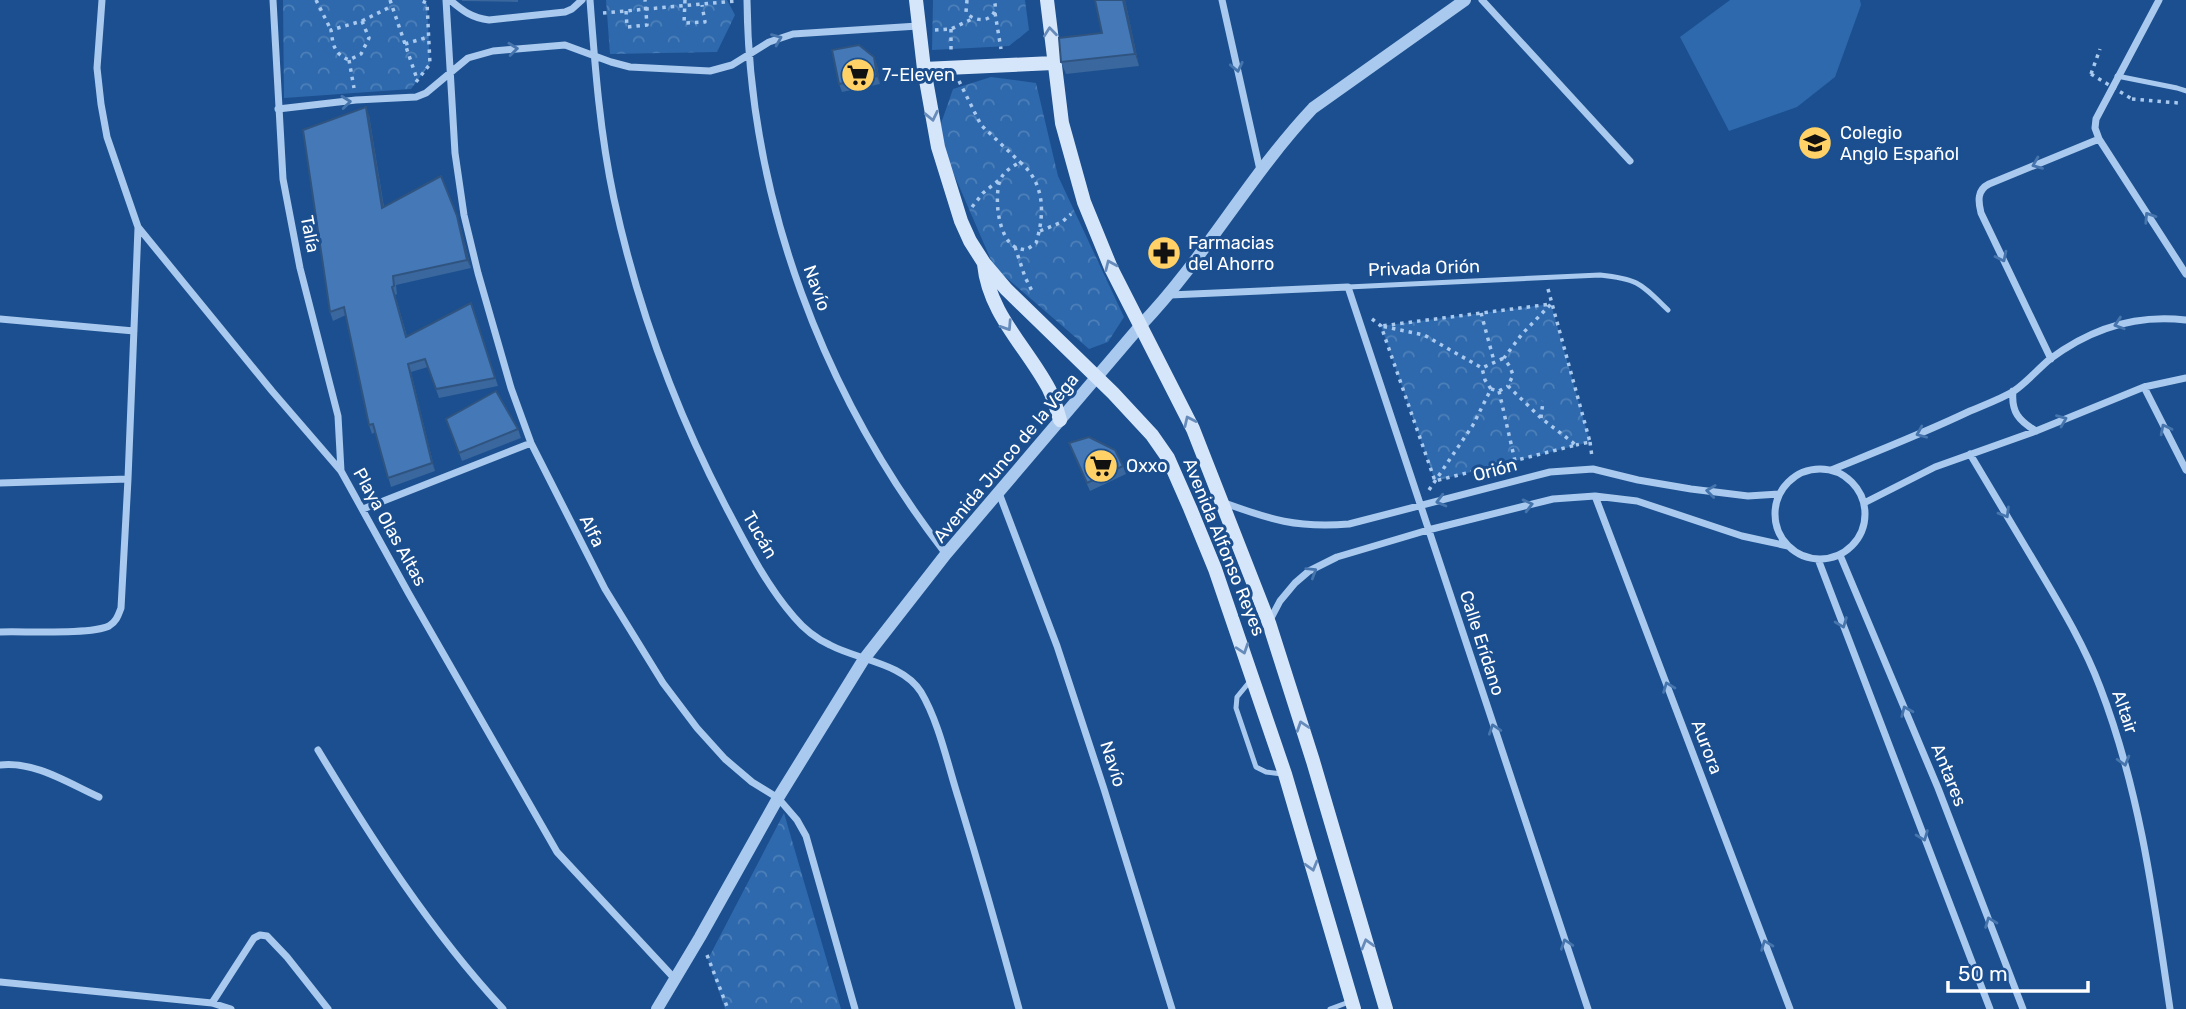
<svg xmlns="http://www.w3.org/2000/svg" width="2186" height="1009" viewBox="0 0 2186 1009" font-family="Rubik,sans-serif">
  <defs>
    <pattern id="forest-crowns" width="20" height="18" patternUnits="userSpaceOnUse" patternTransform="scale(1.75)"><rect width="20" height="18" fill="#2e69ad"/><path d="M2 6a3 3 0 1 1 6 0M12 15a3 3 0 1 1 6 0" fill="none" stroke="#4d80b9"/></pattern>
  </defs>
  <rect width="100%" height="100%" fill="#1b4f8f"/>
  <path fill="#2e69ad" d="M1730,0H1860L1861,5L1835,77L1797,107L1729,131L1680,37Z"/>
  <path fill="url(#forest-crowns)" d="M283,0H422L427,3L430,64L411,89L284,98Z
    M606,0H727L735,15L717,52L610,54Z
    M933,0H1025L1029,30L1009,46L932,50Z
    M991,77L1036,83L1058,176L1124,317L1108,342L1089,349L994,267L937,135L953,89Z
    M1551,304L1590,442L1435,481L1381,326Z
    M784,813L841,1009H725L708,959Z"/>
  <g fill="none" stroke-linecap="round" stroke-linejoin="round">
    <path stroke="#a9c9ee" stroke-width="3.5" stroke-dasharray="3.5 5" stroke-linecap="butt" d="M316,0L331,30
      M390,0L417,79
      M685,0L684,23L705,22L702,5
      M967,0L966,12C977,26 1001,20 994,0
      M626,11L627,27L647,25L645,0
      M603,13L735,1
      M995,13L1001,49
      M362,21L369,38L361,54L349,60C334,54 333,45 331,30Z
      M362,21L392,6
      M951,29V54
      M935,30L951,29L972,19
      M405,44L428,37
      M349,60L354,88
      M2091,74L2100,49
      M959,81L981,125L1020,162
      M416,82L430,64L427,3L419,0
      M2132,99L2179,103
      M1020,162C1045,183 1045,214 1036,243L1026,250C1022,249 1019,249 1015,247C998,237 994,198 1000,180C1004,171 1012,167 1020,162Z
      M972,207L983,193L999,180
      M1040,231L1062,222L1071,214
      M1015,247L1025,277L1032,291
      M1548,289L1590,442L1576,445
      M1481,313L1494,361
      M1372,319L1381,326L1435,481L1576,445L1541,418L1508,386L1513,375L1510,367L1504,358L1522,334L1551,304L1381,326L1424,335L1482,368
      M1491,389L1499,391L1508,386
      M1499,391L1515,461
      M1541,418L1543,401
      M1590,442L1592,457
      M1429,490L1473,425L1491,389L1485,380L1482,368L1504,358
      M707,955L728,1009"/>
    <path stroke="#a9c9ee" stroke-width="5" d="M2117,76L2177,88L2186,91
      M1348,287L1600,275C1639,279 1641,284 1668,310
      M1251,680L1237,697L1236,708L1256,767L1266,772L1282,774
      M1330,1009L1349,1002"/>
    <path stroke="#a9c9ee" stroke-width="7" d="M102,0L97,68L101,104L107,137L138,227L272,391L341,471L409,594L557,852L675,979
      M273,0L283,179L300,268L338,416L341,471
      M446,0L455,153L464,215L478,273L511,388L531,443L605,589L663,683L697,728L725,759L752,782L778,798L797,820L806,836L855,1009
      M450,0C463,11 472,18 489,20L565,12L572,9L582,0
      M590,0C595,67 600,134 614,199C637,305 675,409 725,505C745,543 766,585 794,617C804,629 817,639 830,645C858,660 903,663 921,692C939,722 948,766 959,800C980,869 1000,939 1019,1009
      M747,0C749,200 824,397 946,554
      M1222,0L1260,170
      M1482,0L1630,161
      M2159,0L2096,119L2095,128L2099,139L2186,274
      M278,109L356,100L416,97L426,93L468,58L493,51L565,45L611,62L630,67L710,71L732,65L769,42L793,34L918,26
      M1170,295L1348,287L1588,1009
      M0,319L134,331
      M2051,359L1981,213C1978,201 1977,190 1989,184L2099,139
      M2144,387L2186,470
      M2013,391C2011,412 2019,421 2036,431
      M1970,454C1994,494 2017,533 2041,573C2063,610 2085,647 2100,687C2140,791 2154,899 2170,1009
      M1775 514a45 45 0 1 1 90 0a45 45 0 1 1-90 0Z
      M1831,470C1878,451 1924,433 1970,411C1984,405 2001,399 2014,391C2027,382 2038,369 2050,359C2090,329 2136,314 2186,320
      M0,483L128,479
      M999,493L1057,646L1104,789L1172,1009
      M1595,496L1790,1009
      M1222,502C1271,520 1296,528 1349,524L1550,472L1593,469L1638,480L1691,489L1748,496L1779,494
      M1864,503L1935,467L2036,431L2144,387L2186,378
      M363,509L531,443
      M1840,555L1938,788L2023,1009
      M1818,559L1990,1009
      M1269,622L1280,601L1295,583L1309,571L1337,557L1428,530L1553,499L1595,496L1637,501L1742,536L1788,546
      M0,632C23,631 91,635 109,626C116,622 118,616 121,608L128,479L138,228
      M318,750C373,841 430,930 503,1009
      M0,765C35,761 68,783 99,797
      M0,982L212,1003L231,1009
      M212,1003L254,938L260,935L267,936L287,957L328,1009"/>
    <path stroke="#a9c9ee" stroke-width="12" d="M657,1009L700,937L778,798L864,659L946,554L1141,325C1205,258 1249,176 1313,108L1465,0"/>
    <path stroke="#d6e6fa" stroke-width="14" d="M916,0L924,69L938,147L961,221L970,241L984,263L1006,289L1113,393L1152,435L1168,458L1190,508L1215,569L1285,774L1354,1009
      M1047,0L1062,123L1084,202L1111,268L1193,429L1269,623L1313,761L1386,1009
      M924,69L1053,63
      M984,264C989,314 1026,346 1049,389C1054,399 1057,410 1060,420"/>
    <path stroke="#a9c9ee" stroke-width="3.5" stroke-dasharray="3.5 5" stroke-linecap="butt" d="M2091,74L2132,99"/>
  </g>
  <path fill="#3a679d" d="M462,0H518V2L462,1Z
    M1125,0L1139,66L1066,74L1061,62L1102,33Z
    M874,57L877,65L880,84L842,92L839,84Z
    M369,115L384,207L460,225L471,268L396,285L397,294L395,295L407,336L471,303L498,386L439,398L428,367L411,372L435,471L391,487L375,432L372,434L369,425L346,315L333,321L330,312Z
    M518,429L521,438L462,461L459,453Z
    M1072,451L1123,466L1126,474L1090,491Z"/>
  <path fill="#305480" d="M1123,0H1125L1139,66L1135,54Z
    M874,57L877,65L880,84L877,76Z
    M366,107L369,115L385,216L382,208Z
    M457,216L460,225L471,268L467,260Z
    M408,364L411,372L435,471L432,463Z"/>
  <path fill="#4478b7" stroke="#305480" stroke-width="2" d="M1095,0H1123L1135,54L1061,62L1059,38L1102,33Z
    M859,45L874,57L877,76L839,84L832,50Z
    M366,107L382,208L441,176L457,216L467,260L393,276L394,286L392,287L406,337L471,303L495,378L436,389L425,359L408,364L432,463L388,478L373,424L369,425L344,307L330,312L303,130Z
    M496,391L518,429L459,453L446,419Z
    M1089,437L1115,450L1123,466L1087,483L1069,443Z"/>
  <defs><path id="oneway-chevron" d="M-2-3.5L2.5 0L-2 3.5" fill="none" stroke-width="1.6" stroke-linecap="round" stroke-linejoin="round" transform="scale(1.75)"/></defs>
  <g stroke="#668bba">
    <use href="#oneway-chevron" transform="translate(1050 32) rotate(-96)"/>
    <use href="#oneway-chevron" transform="translate(932 116) rotate(78)"/>
    <use href="#oneway-chevron" transform="translate(1110 265) rotate(-114)"/>
    <use href="#oneway-chevron" transform="translate(1007 326) rotate(57)"/>
    <use href="#oneway-chevron" transform="translate(1189 421) rotate(-115)"/>
    <use href="#oneway-chevron" transform="translate(1243 649) rotate(71)"/>
    <use href="#oneway-chevron" transform="translate(1302 726) rotate(-108)"/>
    <use href="#oneway-chevron" transform="translate(1312 866) rotate(74)"/>
    <use href="#oneway-chevron" transform="translate(1367 944) rotate(-106)"/>
  </g>
  <g stroke="#4674ac">
    <use href="#oneway-chevron" transform="translate(777 39) rotate(-22)"/>
    <use href="#oneway-chevron" transform="translate(513 49) rotate(-6)"/>
    <use href="#oneway-chevron" transform="translate(1237 67) rotate(78)"/>
    <use href="#oneway-chevron" transform="translate(346 102) rotate(-6)"/>
    <use href="#oneway-chevron" transform="translate(2037 164) rotate(158)"/>
    <use href="#oneway-chevron" transform="translate(2149 217) rotate(-123)"/>
    <use href="#oneway-chevron" transform="translate(2002 257) rotate(64)"/>
    <use href="#oneway-chevron" transform="translate(2119 324) rotate(162)"/>
    <use href="#oneway-chevron" transform="translate(2062 420) rotate(-22)"/>
    <use href="#oneway-chevron" transform="translate(2165 429) rotate(-117)"/>
    <use href="#oneway-chevron" transform="translate(1921 433) rotate(157)"/>
    <use href="#oneway-chevron" transform="translate(1711 491) rotate(-173)"/>
    <use href="#oneway-chevron" transform="translate(1441 501) rotate(165)"/>
    <use href="#oneway-chevron" transform="translate(1528 505) rotate(-14)"/>
    <use href="#oneway-chevron" transform="translate(2005 513) rotate(59)"/>
    <use href="#oneway-chevron" transform="translate(1312 572) rotate(-32)"/>
    <use href="#oneway-chevron" transform="translate(1842 623) rotate(69)"/>
    <use href="#oneway-chevron" transform="translate(1668 687) rotate(-111)"/>
    <use href="#oneway-chevron" transform="translate(1906 711) rotate(-113)"/>
    <use href="#oneway-chevron" transform="translate(1494 729) rotate(-108)"/>
    <use href="#oneway-chevron" transform="translate(2124 761) rotate(74)"/>
    <use href="#oneway-chevron" transform="translate(1923 836) rotate(69)"/>
    <use href="#oneway-chevron" transform="translate(1990 922) rotate(-111)"/>
    <use href="#oneway-chevron" transform="translate(1566 944) rotate(-108)"/>
    <use href="#oneway-chevron" transform="translate(1766 945) rotate(-111)"/>
  </g>
  <defs>
    <g id="supermarket-disc" transform="scale(1.75)"><circle r="9.5" fill="#ffd166" stroke="#1b4f8f"/><path d="M-6-5.5h2.5l.6 2H6L4.5 2H-2.5L-4.4-4H-6ZM-1.5 3.2a1.3 1.3 0 1 0 .1 0ZM3 3.2a1.3 1.3 0 1 0 .1 0Z" fill="#111"/></g>
    <g id="university-disc" transform="scale(1.75)"><circle r="9.5" fill="#ffd166" stroke="#1b4f8f"/><path d="M0-5L7-2L0 1L-7-2ZM-4 1L0 2.5L4 1V4Q0 6-4 4Z" fill="#111"/></g>
    <g id="pharmacy-disc" transform="scale(1.75)"><circle r="9.5" fill="#ffd166" stroke="#1b4f8f"/><path d="M-2-6h4v4h4v4h-4v4h-4v-4h-4v-4h4Z" fill="#111"/></g>
  </defs>
  <g fill-rule="evenodd">
    <use href="#supermarket-disc" x="858" y="75"/>
    <use href="#university-disc" x="1815" y="143"/>
    <use href="#pharmacy-disc" x="1164" y="253"/>
    <use href="#supermarket-disc" x="1101" y="466"/>
  </g>
  <g text-anchor="middle" stroke-width="6" stroke-linejoin="round" paint-order="stroke">
    <g font-size="18" fill="#fff" stroke="#1b4f8f" text-anchor="start">
      <text x="882" y="81">7-Eleven</text>
      <text x="1840" y="139">Colegio<tspan x="1840" dy="21">Anglo Español</tspan></text>
      <text x="1188" y="249">Farmacias<tspan x="1188" dy="21">del Ahorro</tspan></text>
      <text x="1126" y="472">Oxxo</text>
    </g>
    <g font-size="18" fill="#fff" stroke="#1b4f8f">
      <text transform="translate(310 234) rotate(79)" y="6">Talía</text>
      <text transform="translate(1424 268) rotate(-2)" y="6">Privada Orión</text>
      <text transform="translate(817 288) rotate(70)" y="6">Navío</text>
      <text transform="translate(1006 458) rotate(-50)" y="6">Avenida Junco de la Vega</text>
      <text transform="translate(1495 470) rotate(-15)" y="6">Orión</text>
      <text transform="translate(390 527) rotate(61)" y="6">Playa Olas Altas</text>
      <text transform="translate(592 531) rotate(63)" y="6">Alfa</text>
      <text transform="translate(760 535) rotate(60)" y="6">Tucán</text>
      <text transform="translate(1224 547) rotate(68)" y="6">Avenida Alfonso Reyes</text>
      <text transform="translate(1482 643) rotate(72)" y="6">Calle Erídano</text>
      <text transform="translate(2125 712) rotate(71)" y="6">Altair</text>
      <text transform="translate(1707 747) rotate(69)" y="6">Aurora</text>
      <text transform="translate(1113 764) rotate(72)" y="6">Navío</text>
      <text transform="translate(1949 775) rotate(68)" y="6">Antares</text>
    </g>
  </g>
  <path d="M1948 981v10h140v-10" fill="none" stroke="#ffffff" stroke-width="3.5"/>
  <text x="1958" y="981" font-size="21" fill="#ffffff" stroke="#1b4f8f" stroke-width="5" paint-order="stroke">50 m</text>
</svg>
